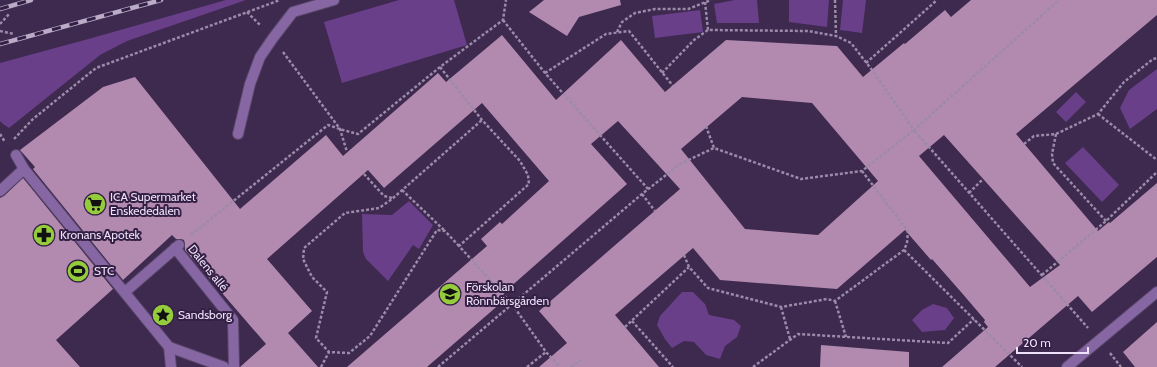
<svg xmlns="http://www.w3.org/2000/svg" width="1157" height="367" viewBox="0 0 1157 367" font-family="Cabin,sans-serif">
  <rect width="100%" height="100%" fill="#3e294f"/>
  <path fill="#693f89" d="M226,0H246L127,41L100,55L9,128L3,124L0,121V63L92,38Z
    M399,0H454L467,45L342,83L324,22Z
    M735,0H757L759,23H717L714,4Z
    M789,0H829L827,27L789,22Z
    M843,0H866L862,33L840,30Z
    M700,10L703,32L655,38L652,16Z
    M1157,69V109L1130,129L1120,108L1129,90Z
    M1076,92L1086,102L1066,122L1056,112Z
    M1083,147L1119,185L1102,202L1065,163Z
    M409,201L433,225L419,249L413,245L388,281L366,259L363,252L362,214L392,215Z
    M682,292H693L705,304L709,315L734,320L741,326L737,337L725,346L720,359L706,355L694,342L684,341L672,348L665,339L657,325L660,316Z
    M933,304L947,308L954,318L945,330L922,332L912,320L922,310Z"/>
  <path fill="#b28aaf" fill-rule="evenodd" d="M544,0H620L621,5L579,17L567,36L529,12Z
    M971,0H1157V15L1016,134L1098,231L1109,222L1110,223L1157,183V257L1092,312L1078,296L995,367H942L988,327L984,322L985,320L961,292L932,259L931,260L905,230L837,289L720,280L693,248L615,315L659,367H539L567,343L539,311L680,189L618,121L591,144L627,184L499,297L502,302L427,367H347L487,246L481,239L500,222L502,224L549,181L482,103L384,188L368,170L267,259L312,311L288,333L318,367H240L266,344L185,250V244L184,240L181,239H176L172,235L123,280L33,169L35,167L20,150L103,87L135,77L240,209L326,135L343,156L438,73L446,82L502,35L556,100L621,40L665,92L726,40L837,46L863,77L904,43L905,44L945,10L951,17ZM742,97L812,103L878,181L818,235L745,229L681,149ZM944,135L1060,265L1030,287L919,156Z
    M23,178L113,289L56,340L80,367H0V198L4,196Z
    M1157,322V367H1135L1123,352Z
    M821,345L909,352V367H820Z"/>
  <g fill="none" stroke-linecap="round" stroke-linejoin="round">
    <g stroke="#5a466a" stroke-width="12">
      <path id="minor" d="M238,134L250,84L260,57L273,38L293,12L334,0
        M16,155L24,169L169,347L224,367
        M0,191L24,169
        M175,248L233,320L234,367
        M125,292L179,245
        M169,347L171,367
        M1067,367L1157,292"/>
    </g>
    <path stroke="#9b8aa8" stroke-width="2.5" stroke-dasharray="3 2" stroke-linecap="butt" d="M835,0L836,36
      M705,2L708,30
      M247,12L261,26
      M503,20L545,73L648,189
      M0,24L10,13
      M0,31L14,34
      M617,32L622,22L635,13L655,9H688L711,0
      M283,52L340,129L347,152
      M866,63L937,0
      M440,67L482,120L520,161L528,175L529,184L459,246L512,304L546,352L560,367
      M545,73L606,34L629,31L673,86
      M662,73L694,40L708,30L808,31L836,36L851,43L872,70L914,130L1059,0
      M1098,114L1157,160
      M706,126L714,148
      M0,134L5,142
      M1056,134L1052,154L1053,163L1106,221
      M14,139L33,119L96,68L280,0
      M1024,144L1034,136L1056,134L1098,114L1124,82L1153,59L1157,58
      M364,174L384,196L392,198
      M402,190L445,231
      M969,193L983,179
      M642,194L655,211
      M191,235L328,125L343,130L358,134L440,67L503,20L506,0
      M459,246L445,231L437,230L370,336L349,353L329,352L316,338L327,292L312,277L303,259L304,248L345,213L379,208L392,199L482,120
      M904,250L1022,367
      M684,255L689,267L708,288L781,307L827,299L835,301L904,250L907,243L908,231L862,171
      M1042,275L1106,221L1157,172
      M835,301L846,337
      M781,307L790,339
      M632,321L673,367
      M625,327L689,267
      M1110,353L1121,367
      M321,367L329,352
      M438,367L642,194L680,164L714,148L801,179L862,171L914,130L1088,328
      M527,367L546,352
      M571,367L581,360
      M753,367L798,334L948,343L974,319"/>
    <use href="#minor" stroke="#8767a3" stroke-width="10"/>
    <g stroke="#baabc7" stroke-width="4.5">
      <path id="rail" d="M0,9L31,0
        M0,44L161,0"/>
    </g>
    <use href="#rail" stroke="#341f44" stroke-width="3" stroke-dasharray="9" stroke-linecap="butt"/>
  </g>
  <defs>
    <g id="supermarket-disc" transform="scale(1.15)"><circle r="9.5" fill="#94cc3c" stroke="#341f44"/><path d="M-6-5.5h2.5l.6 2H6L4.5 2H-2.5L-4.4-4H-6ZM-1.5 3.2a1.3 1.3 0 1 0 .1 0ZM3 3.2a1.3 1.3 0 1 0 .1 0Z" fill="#111"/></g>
    <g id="pharmacy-disc" transform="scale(1.15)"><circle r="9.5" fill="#94cc3c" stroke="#341f44"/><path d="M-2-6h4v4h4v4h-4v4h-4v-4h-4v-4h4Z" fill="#111"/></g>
    <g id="stadium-disc" transform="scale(1.15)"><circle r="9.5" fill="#94cc3c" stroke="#341f44"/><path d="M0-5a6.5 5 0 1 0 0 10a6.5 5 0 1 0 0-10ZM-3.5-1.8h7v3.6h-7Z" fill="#111"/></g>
    <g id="school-disc" transform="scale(1.15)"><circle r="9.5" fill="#94cc3c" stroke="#341f44"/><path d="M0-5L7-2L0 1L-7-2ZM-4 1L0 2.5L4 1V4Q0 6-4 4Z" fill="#111"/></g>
    <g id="sight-disc" transform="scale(1.15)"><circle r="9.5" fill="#94cc3c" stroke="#341f44"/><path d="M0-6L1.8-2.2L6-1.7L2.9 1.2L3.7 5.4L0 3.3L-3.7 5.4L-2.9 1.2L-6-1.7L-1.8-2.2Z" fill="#111"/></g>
  </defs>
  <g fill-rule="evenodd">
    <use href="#supermarket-disc" x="95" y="204"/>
    <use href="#pharmacy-disc" x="44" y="235"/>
    <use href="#stadium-disc" x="78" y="271"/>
    <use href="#school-disc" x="450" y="294"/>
    <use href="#sight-disc" x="163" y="315"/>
  </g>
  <g text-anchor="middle" stroke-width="4" stroke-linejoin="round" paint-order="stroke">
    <g font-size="12" fill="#eee1f9" stroke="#341f44" text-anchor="start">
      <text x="110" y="201">ICA Supermarket<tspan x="110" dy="14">Enskededalen</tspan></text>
      <text x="60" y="239">Kronans Apotek</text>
      <text x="94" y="275">STC</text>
      <text x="466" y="291">Förskolan<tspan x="466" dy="14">Rönnbärsgården</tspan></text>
      <text x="178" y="319">Sandsborg</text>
    </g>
    <g font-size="12" fill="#eee1f9" stroke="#341f44">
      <text transform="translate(208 268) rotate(51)" y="4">Dalens allé</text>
    </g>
  </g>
  <path d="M1017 347v6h71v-6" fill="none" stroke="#eee1f9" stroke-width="2"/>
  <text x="1023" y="347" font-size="12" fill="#eee1f9" stroke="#341f44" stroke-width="3" paint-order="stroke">20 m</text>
</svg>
